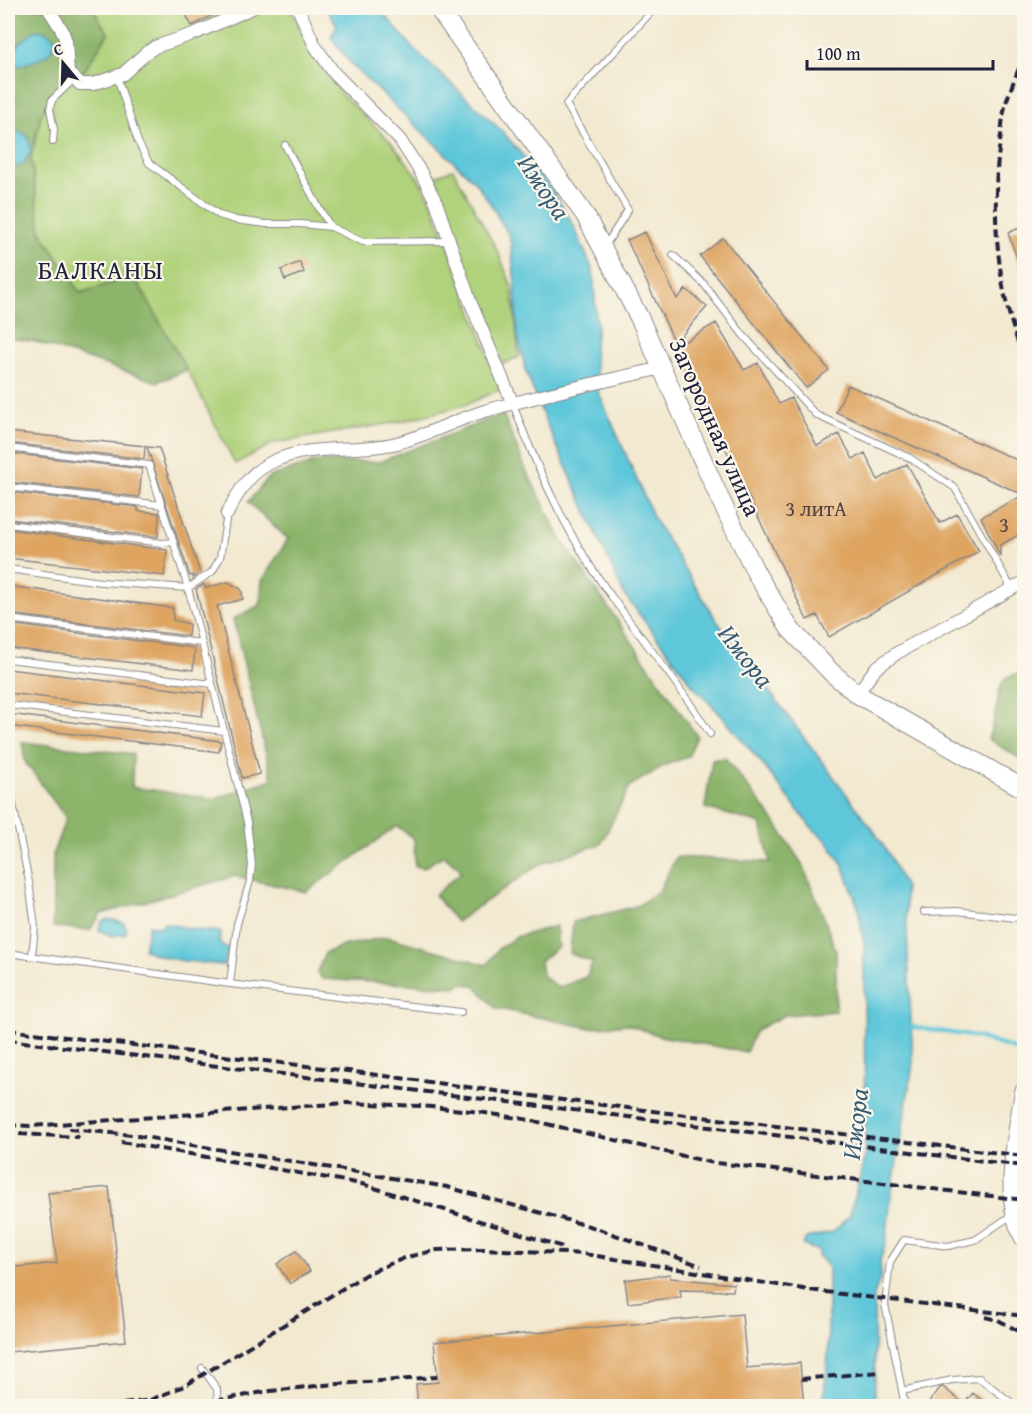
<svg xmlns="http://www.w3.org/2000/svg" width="1032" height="1414" viewBox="0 0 1032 1414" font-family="'Gentium Book Plus',serif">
  <rect width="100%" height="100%" fill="#fbf7ec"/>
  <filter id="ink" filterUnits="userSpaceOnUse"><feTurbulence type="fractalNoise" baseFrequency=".0167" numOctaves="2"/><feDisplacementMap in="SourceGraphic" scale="12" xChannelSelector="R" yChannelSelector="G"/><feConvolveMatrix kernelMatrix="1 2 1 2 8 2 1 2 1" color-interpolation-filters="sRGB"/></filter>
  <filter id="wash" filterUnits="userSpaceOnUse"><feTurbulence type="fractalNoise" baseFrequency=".008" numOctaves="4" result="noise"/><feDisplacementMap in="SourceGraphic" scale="24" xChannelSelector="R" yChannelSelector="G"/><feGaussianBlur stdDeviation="1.35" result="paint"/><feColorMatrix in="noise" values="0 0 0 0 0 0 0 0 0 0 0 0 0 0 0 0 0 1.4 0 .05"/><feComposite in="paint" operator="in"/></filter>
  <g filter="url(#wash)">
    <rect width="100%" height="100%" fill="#f2e9d0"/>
    <path fill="#b0d27b" stroke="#697a5b" stroke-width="1.5" d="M92,8H290L315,59L343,96L390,141L415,173L432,202L501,389L465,405L398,422L274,443L235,464L194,383L134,277L80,293L41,232L31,159L41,115L57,90L84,71L108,34Z
      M453,169L498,252L512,287L519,357L502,364L429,179Z"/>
    <path fill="#8cb46b" stroke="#576b53" stroke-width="1.5" d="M8,8H92L108,33L84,71L57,90L41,115L31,158L41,232L80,293L134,276L187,370L157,382L36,342L8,338V168H13L28,136L14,129L13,105L8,97V71L24,62L36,60L19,43L15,50L8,54Z
      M503,414L526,470L561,539L697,736L688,757L665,765L630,786L601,844L540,864L456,922L435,895L462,871L444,855L423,868L415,866L414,839L397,826L306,892L235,876L101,914L90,930L53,927V853L66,818L25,762L22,742L133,754L132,787L215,799L272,779L233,619L260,605L262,581L288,539L248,502L269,477L318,461L379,462Z
      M1024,672V761L988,739C991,730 995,720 996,710C1001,686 996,678 1024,672Z
      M725,758L773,819L802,864L822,912L836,952V1011L785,1015L756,1030L746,1052L660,1036L627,1024L590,1028L495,1008L477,987L463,983L455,987L322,979L317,972L325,953L346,945L388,937L487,965L498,949L516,937L556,926L558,947L540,961L542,975L558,988L586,977L593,962L570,954L573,922L637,906L659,891L676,857L770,862L761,824L705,808L712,760Z"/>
    <path fill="#5ec7da" stroke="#40748a" stroke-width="1.5" d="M327,8H379L414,49L502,131L552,190L574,226L593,271L597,328L594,348L598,391L655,521L719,624L874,831L891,858L905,888L913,1064L891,1197L886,1242L880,1261L881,1274L874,1296L875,1406H823L828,1355V1268L824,1261L818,1256L819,1251L803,1245L806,1238L833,1232L850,1215L865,1156L864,944L858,907L843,865L827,841L810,826L760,761L720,714L695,688L624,594L544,418L526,372L517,334L515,283L510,237L490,203L475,182L351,64L331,37L337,26Z
      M37,30L45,31L55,38C55,62 23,61 8,71V54C19,48 24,35 37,30Z
      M8,97L13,105L14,129L28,136C34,154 27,168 8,168Z
      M109,919L124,923L127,930L125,934L111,936L99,930L102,921Z
      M164,923L197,930L221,932L219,941L222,945L229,948L224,965C198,962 167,962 144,949L149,925L161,927Z"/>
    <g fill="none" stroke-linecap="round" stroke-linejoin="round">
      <path stroke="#5ec7da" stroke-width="4" d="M907,1026L977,1037L1017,1050"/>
    </g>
    <g id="blocks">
      <path fill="#dea460" d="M195,8H209L213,15L192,26L185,13Z
        M1024,226V275H1023L1008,233Z
        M645,232L677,299L686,289L707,307L675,343L627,240Z
        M723,238L829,370L806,388L700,256Z
        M300,262L304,272L285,280L281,270Z
        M716,323L744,370L758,363L779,404L791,398L817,446L839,434L853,459L865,453L878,480L907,464L940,523L957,514L979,551L829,637L817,615L807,620L677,346Z
        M848,385L1024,463V532L1000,545V556L981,517L1024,495L836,412Z
        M8,432L145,446L144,459L8,443Z
        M147,447L159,448L200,573L193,578V575L190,576Z
        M8,453L142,469L139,497L8,482Z
        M8,492L138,507V511L159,513L158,537L8,519Z
        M8,529L167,550L164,576L8,558Z
        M228,582L241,589L243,599L217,606L260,774L242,778L196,589L204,584L205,588Z
        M8,586L173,608V620L189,624L188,636L8,614Z
        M8,624L195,648L193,670L8,648Z
        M8,669L205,693L202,716L8,693Z
        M8,714L221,741L219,752L8,726Z
        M109,1187L126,1341L8,1352V1268L57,1263L48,1193Z
        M296,1251L310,1271L290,1284L277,1264Z
        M670,1274V1278L734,1284L733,1291L680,1290L681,1297L628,1303L625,1280Z
        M742,1314L747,1368L800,1363L804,1407H418L416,1384L438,1382L434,1342Z
        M943,1387L964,1404L973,1393L990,1407H925L940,1388Z"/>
    </g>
  </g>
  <g filter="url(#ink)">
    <use href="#blocks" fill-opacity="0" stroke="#8a8686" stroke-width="1.5"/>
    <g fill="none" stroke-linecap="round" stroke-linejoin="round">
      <g stroke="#8a8686" stroke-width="8">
        <path id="service" d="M117,77L138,142L149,163L219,215L236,220L266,224H300L331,227L363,242L450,241
          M53,142L54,130L50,109L52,100L73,80
          M285,145L319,208L331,227
          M605,246L628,210L566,104L655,8
          M673,255L703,283L743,335L816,415L910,458L955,488L1012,589
          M513,404C535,464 560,520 595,573C632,628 676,678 710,734
          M8,448L149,465L188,588L247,822L252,865L250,881L237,924L230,984
          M8,487L162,505
          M8,524L162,543L173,542
          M8,569L101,582L188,588L212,572L220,558L227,514
          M8,619L202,643
          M8,659L212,684
          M8,705L224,731
          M8,780L29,882L35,927L32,956
          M924,912L957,911L1024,919
          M8,953L230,984L461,1012
          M202,1368L217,1389L218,1406
          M902,1391L952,1380L979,1378L1016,1406
          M905,1406L885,1304L890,1262L904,1240L948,1246L975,1240L1012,1215"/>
      </g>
      <g stroke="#8a8686" stroke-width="14">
        <path id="minor" d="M48,8L62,30L66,41L68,73L80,84H93L123,74L146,53L155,47L196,33L252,8
          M298,8L315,46L334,73L400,140L420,171L436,202L470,301L513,404
          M227,514C239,490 250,472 274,461C316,442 362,454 404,441C432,433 458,419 485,411C543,394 604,381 663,368
          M857,694L876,668L897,653L1024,582"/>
      </g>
      <g stroke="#8a8686" stroke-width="20">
        <path id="secondary" d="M438,8L585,215L640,319L720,499L756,573L790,629L832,673L857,694L1024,789
          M1024,1092C1017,1136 1002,1198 1024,1238"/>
      </g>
      <use href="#service" stroke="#fff" stroke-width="6"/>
      <use href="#minor" stroke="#fff" stroke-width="12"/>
      <use href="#secondary" stroke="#fff" stroke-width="18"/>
      <path stroke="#22223b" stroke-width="4" stroke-dasharray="9 4.5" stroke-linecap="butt" d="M1024,56C1018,71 1011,87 1006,103C1003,113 1002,125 1001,135C990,204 996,294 1024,357
        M8,1030L348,1071L570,1101L1024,1156
        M8,1040L1024,1166
        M8,1125L30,1126L346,1103L421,1106L472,1111L530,1120L709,1162L1024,1200
        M69,1129L132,1135L447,1187L596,1228L701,1266
        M19,1134L79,1137
        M121,1142L362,1184L566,1248
        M985,1317L998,1320L1024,1334
        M801,1379L880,1372
        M110,1406L150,1400L186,1385L368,1273L407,1257L437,1250L483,1249L584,1254L809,1290L1024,1316
        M189,1406L263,1392L325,1385L437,1377"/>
    </g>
  </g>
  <g text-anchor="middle" stroke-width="4.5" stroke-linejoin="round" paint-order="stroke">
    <g font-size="21" fill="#514244">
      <text x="816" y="516">3 литА</text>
      <text x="1004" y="532">3</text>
    </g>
    <g font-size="24" fill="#22223b" stroke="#fbf7ec">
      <text transform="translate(715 427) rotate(66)" y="8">Загородная улица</text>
    </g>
    <g font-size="26" font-style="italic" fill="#375c73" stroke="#fbf7ec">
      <text transform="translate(544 187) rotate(56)" y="9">Ижора</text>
      <text transform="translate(746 656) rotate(52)" y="9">Ижора</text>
      <text transform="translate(855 1124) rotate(-83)" y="9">Ижора</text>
    </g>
    <g font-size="26" letter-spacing="1.5" fill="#22223b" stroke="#fbf7ec">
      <text x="101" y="279">БАЛКАНЫ</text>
    </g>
  </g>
  <rect width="1032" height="1414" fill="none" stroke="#fbf7ec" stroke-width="30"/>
  <g transform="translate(63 63) rotate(341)" stroke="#fbf7ec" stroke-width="4.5" paint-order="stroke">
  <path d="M0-4.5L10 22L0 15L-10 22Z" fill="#22223b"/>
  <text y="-9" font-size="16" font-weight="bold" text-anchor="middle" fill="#22223b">С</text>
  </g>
  <path d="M807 60v9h186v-9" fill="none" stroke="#22223b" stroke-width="3"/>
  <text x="816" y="60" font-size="18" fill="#22223b" stroke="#fbf7ec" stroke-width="4.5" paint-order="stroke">100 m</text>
</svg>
